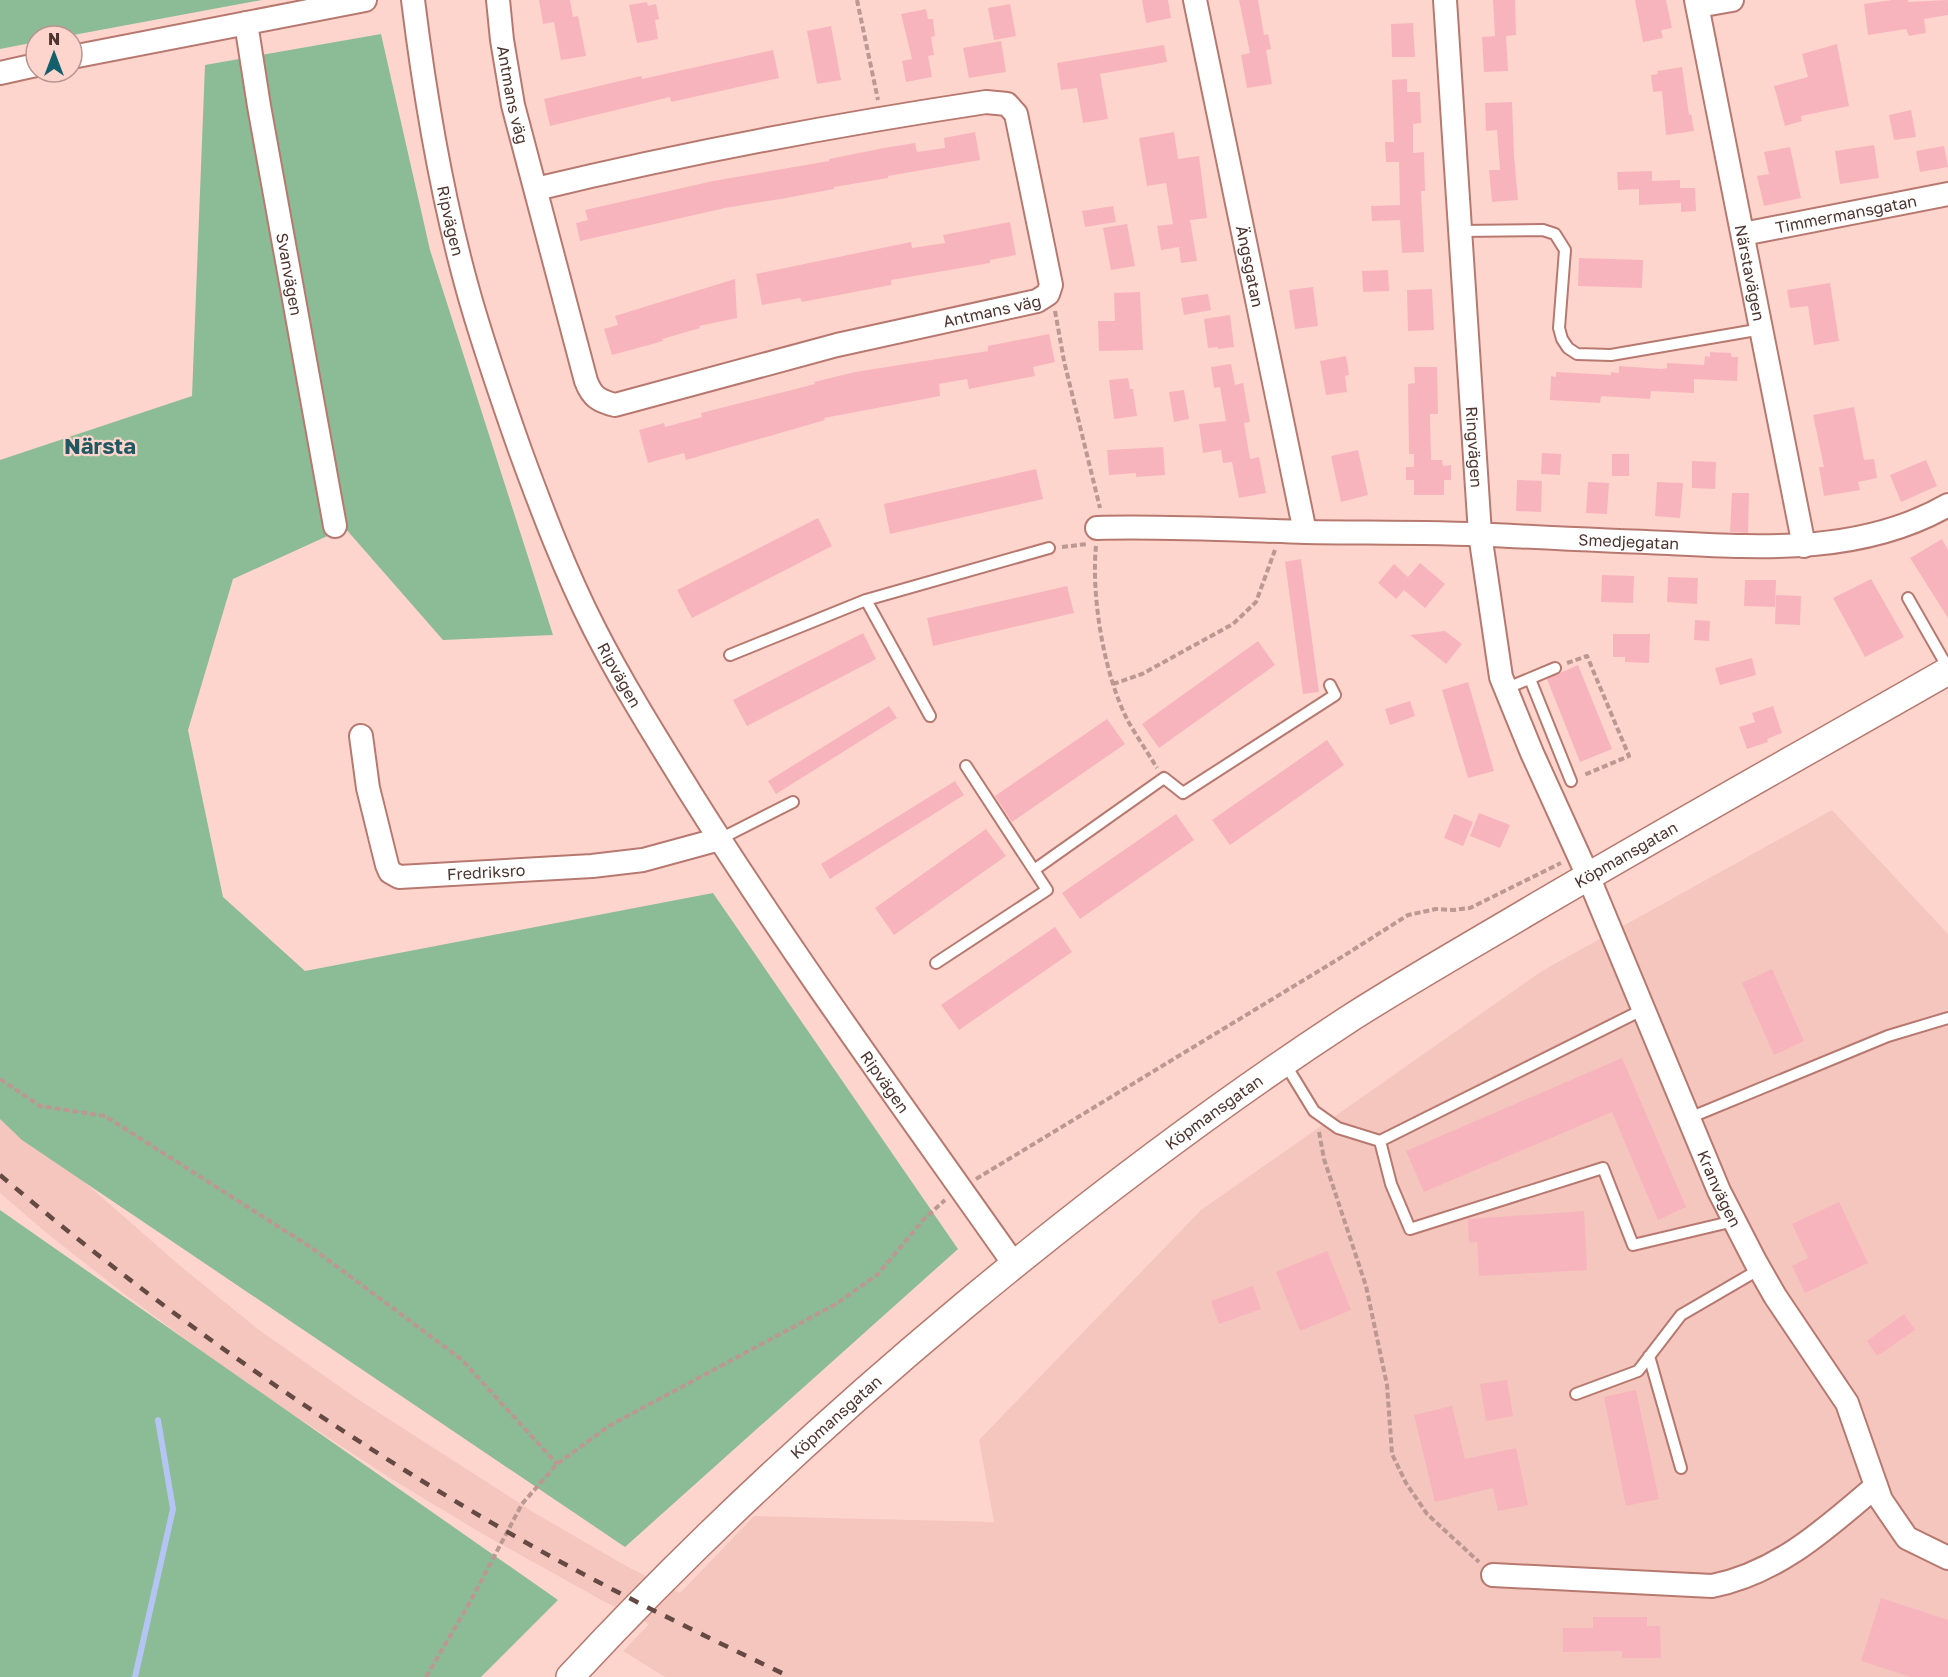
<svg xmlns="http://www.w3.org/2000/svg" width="1948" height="1677" viewBox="0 0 1948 1677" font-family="'Golos Text',sans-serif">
  <rect width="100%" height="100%" fill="#fed5cd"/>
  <path fill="#f4c6be" d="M1832,810L1948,934V1677H665L623,1651L649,1624L605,1602L481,1533L390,1478L245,1383L127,1296L49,1235L0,1193V1108L178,1264L259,1330L359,1400L538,1515L628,1567L680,1593L754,1516L994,1522L979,1440L1201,1210L1542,971Z"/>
  <path fill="#8bbc95" d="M0,0H262L68,36H36V42L0,49Z
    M381,34L430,250L553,635L443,640L345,528L233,579L188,730L223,897L305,971L713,893L958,1249L625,1547L22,1140L0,1119V460L192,396L205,65Z
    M0,1210L558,1600L481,1677H0Z"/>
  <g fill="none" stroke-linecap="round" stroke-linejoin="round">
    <path stroke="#b4c4f3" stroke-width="6" d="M135,1677L173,1509L158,1420"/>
  </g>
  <path fill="#f8b4bd" d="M539,0H570L573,17L578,16L586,56L561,60L554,22L543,24Z
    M1142,0H1168L1171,18L1146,23Z
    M1239,0H1258L1264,35L1268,34L1271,49L1266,50L1272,84L1247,88L1241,55L1250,53Z
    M1493,0H1515L1516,35L1506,36L1508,71L1484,72L1482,37L1495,36Z
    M1635,0H1666L1672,28L1661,30L1663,38L1643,42Z
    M1892,0H1908V2L1948,0V15L1924,19L1926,33L1909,36L1906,29L1868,35L1864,4Z
    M647,2L648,6L656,4L659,19L655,20L658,39L637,43L629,5Z
    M1010,4L1016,36L994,40L988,8Z
    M926,9L928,19H933L935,36L931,37L934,55L928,56L932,77L906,82L902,61L912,59L901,14Z
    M1413,23L1415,57H1392L1391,24Z
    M831,26L841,80L817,84L807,31Z
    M1001,41L1006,72L969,78L963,48Z
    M1837,44L1849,106L1801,116L1802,121L1785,126L1774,86L1808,77L1802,54Z
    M1164,45L1167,62L1100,74L1108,119L1083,123L1077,88L1061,90L1057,63Z
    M773,50L779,78L671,102L670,97L550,126L544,99L641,76L642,79Z
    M1682,67L1689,115L1691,114L1694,131L1666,135L1662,91L1653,92L1651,75L1658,74L1657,71Z
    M1407,79V92H1420L1421,123L1413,124V153L1424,152L1425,191H1421L1424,252L1402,253L1400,220L1372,221L1371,206L1400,205L1399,162H1386L1385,142H1394L1392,80Z
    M1512,102L1514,156L1518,200L1492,202L1489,170H1500L1497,130L1486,131L1485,103Z
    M1911,110L1916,137L1894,140L1889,115Z
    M975,132L980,160L888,176V178L834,187V189L786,198L725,208L580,241L576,223L588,220L585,210L713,181L829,161V159L884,148L915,143L917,152L945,148L944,138Z
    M1174,132L1178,159L1199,156L1207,218L1190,220L1197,261L1181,263L1179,247L1161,250L1157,226L1173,224L1166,183L1147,186L1139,138Z
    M1874,145L1879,178L1840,184L1835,151Z
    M1944,146L1948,167L1920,172L1916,151Z
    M1790,147L1801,198L1764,206L1757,176L1769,174L1764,152Z
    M1652,171V181L1680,180V188H1695L1696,211L1681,212V203L1639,205V189L1618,190L1617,172Z
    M1113,206L1116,222L1085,227L1082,211Z
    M1010,222L1016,255L990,260V263L891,280V285L802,302L800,298L762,305L756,274L911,242L912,248L945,243L943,235Z
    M1127,224L1135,266L1111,270L1103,228Z
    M1579,258L1643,260L1642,288L1578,286Z
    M1388,270L1389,291L1363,292L1362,271Z
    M735,279L737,318L699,326L700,328L662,339L663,341L612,355L604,329L618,325L615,316Z
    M1830,283L1839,341L1814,345L1808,306L1790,308L1787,290Z
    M1313,287L1318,326L1295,329L1289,290Z
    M1432,289L1434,330L1408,331L1407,290Z
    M1140,292L1143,350L1099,351L1098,321H1115L1114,293Z
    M1208,294L1211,310L1184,315L1181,298Z
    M1230,315L1234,347L1218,349V347L1208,348L1204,319Z
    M1049,334L1055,362L1033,367L1035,376L969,389L967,379L939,384L940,396L824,418L825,420L686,460L684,453L648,463L639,430L664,423L665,427L702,417L701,413L815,384L814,382L855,372L988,351V346Z
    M1710,352L1731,353V357H1738L1737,381L1694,379V393L1651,391L1650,399L1601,396L1600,403L1550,400L1551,376L1556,377V372L1611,375V372L1619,373V366L1662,369L1667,368V363L1704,365L1705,356L1710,357Z
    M1346,356L1349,375L1345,376L1347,392L1326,395L1320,361Z
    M1231,364L1235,385L1243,383L1250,422L1244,423L1250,459L1259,457L1266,493L1239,498L1232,462L1223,463L1221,450L1203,453L1199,424L1226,421L1220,387L1214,388L1211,367Z
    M1414,367H1437L1438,414H1430L1431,460H1442L1443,466L1451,465V480H1444V495H1414V480H1406V467H1414V454H1409L1408,384L1415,383Z
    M1128,378L1130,389H1133L1137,416L1114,419L1109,380Z
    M1184,390L1189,419L1174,422L1169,392Z
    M1854,407L1864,460L1874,459L1877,478L1858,482L1860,490L1824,496L1819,467H1824L1813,415Z
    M1163,447L1165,475L1136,477V473L1109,475L1107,450Z
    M1358,450L1368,495L1341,502L1331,456Z
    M1542,453L1561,454L1560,475L1541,474Z
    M1612,454H1629V476H1612Z
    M1926,460L1937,486L1901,502L1890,475Z
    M1692,461L1716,462L1715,489L1692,488Z
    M1036,469L1043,499L890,534L884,504Z
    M1517,480L1542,481L1541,512L1516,511Z
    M1588,482L1609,483L1607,514L1586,513Z
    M1657,482L1683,483L1680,518L1655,516Z
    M1732,493H1749L1748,533L1730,532Z
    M818,518L832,546L692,618L677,590Z
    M1942,539L1948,550V618L1910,558Z
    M1301,559L1319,692L1303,694L1285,562Z
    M1420,563L1445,584L1425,608L1404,590L1396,599L1378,583L1394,564L1408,577Z
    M1602,575L1634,576L1633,603L1601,602Z
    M1668,577L1698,578L1697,604L1667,602Z
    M1871,579L1904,637L1865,657L1833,598Z
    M1745,580H1776L1775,607L1744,606Z
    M1067,586L1074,613L933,646L927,618Z
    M1776,595L1801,596L1800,625L1775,624Z
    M1695,620L1710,621L1709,641L1694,640Z
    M1445,631L1462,644L1446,664L1410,635Z
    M863,633L876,659L747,726L733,700Z
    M1613,634H1650L1649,663L1625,662V657H1613Z
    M1258,641L1275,665L1159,748L1142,724Z
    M1752,658L1756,675L1720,685L1715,668Z
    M1578,665L1612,749L1580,762L1547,679Z
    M1468,682L1494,771L1468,778L1442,690Z
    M1410,701L1415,716L1390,725L1385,709Z
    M889,706L897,718L776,794L768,781Z
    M1773,706L1782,733L1767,739L1768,742L1747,749L1739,727L1755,722L1752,713Z
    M1107,719L1125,744L1012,822L995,796Z
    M1327,740L1344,765L1230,845L1212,820Z
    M955,781L964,795L830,879L821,864Z
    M1479,813L1510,825L1500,848L1470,836Z
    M1176,814L1194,840L1080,919L1062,893Z
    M1454,814L1473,822L1463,846L1444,838Z
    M986,829L1006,856L894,935L875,908Z
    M1055,927L1072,952L959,1030L941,1005Z
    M1772,969L1804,1041L1774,1055L1742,983Z
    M1622,1058L1686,1207L1658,1220L1612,1112L1424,1192L1406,1151Z
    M1839,1202L1868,1263L1805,1293L1792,1266L1808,1258L1792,1224Z
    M1584,1211L1587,1270L1479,1276L1477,1242L1469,1243L1468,1219Z
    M1327,1251L1351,1310L1300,1331L1276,1272Z
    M1253,1286L1261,1309L1219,1324L1211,1301Z
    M1904,1314L1915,1330L1877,1356L1867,1341Z
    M1507,1380L1513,1416L1486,1421L1480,1384Z
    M1636,1390L1659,1499L1626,1506L1604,1397Z
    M1452,1406L1465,1459L1516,1448L1528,1505L1498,1511L1493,1488L1435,1502L1414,1415Z
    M1881,1598L1948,1620V1677H1911L1861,1661Z
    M1593,1617H1647V1626H1660L1661,1658H1622V1651L1563,1652V1628H1593Z"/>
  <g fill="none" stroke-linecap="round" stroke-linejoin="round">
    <g stroke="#b7796f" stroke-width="14">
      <path id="service" d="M1460,231L1543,230L1555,234L1565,250L1559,328L1562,339L1568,348L1577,354L1611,355L1762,329
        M1908,598L1948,668
        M730,655L866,600
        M1530,679L1571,781
        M1505,689L1555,668
        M930,716L866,600L1049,548
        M720,839L793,802
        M1034,870L1164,778L1183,793L1335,695L1330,685
        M936,963L1047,890L966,766
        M1284,1062L1314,1111L1338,1128L1380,1141L1644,1009
        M1689,1118L1888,1036L1948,1018
        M1380,1141L1391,1184L1410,1229L1603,1168L1633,1245L1734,1221
        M1649,1356L1681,1468
        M1576,1394L1638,1371L1681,1315L1760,1269"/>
    </g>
    <g stroke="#b7796f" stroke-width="26">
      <g id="minor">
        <path id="s1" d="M413,0C425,97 441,193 467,287C482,342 501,396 520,450C542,510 565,571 594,628C623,685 657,739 691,794C792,955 905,1109 1014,1264"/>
        <path id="s2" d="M498,0L502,40L513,105L586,381C592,397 599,401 615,405L837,345L1037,301L1048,294L1051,285L1016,114L1007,104L986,102C834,125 685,153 536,189"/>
        <path id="s3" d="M1195,0L1305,532"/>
        <path id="s4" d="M1445,0L1480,534L1501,677L1532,753L1588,876L1719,1191L1755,1261L1775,1296L1847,1403L1881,1500L1907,1538L1948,1558"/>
        <path id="s5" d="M1696,0L1804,546"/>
        <path d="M1698,6L1732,0"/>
        <path id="s6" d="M246,23L259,106L335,526"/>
        <path d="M72,57L365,0"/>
        <path d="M0,73L36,65"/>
        <path id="s7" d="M1743,234L1948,194"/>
        <path id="s8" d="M1097,528C1167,526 1236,530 1306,532C1368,533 1430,532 1492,535C1551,538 1610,541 1669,543C1763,548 1863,554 1948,505"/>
        <path id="s9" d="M361,736L368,788L387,865L390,872L399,877L592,866L643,860L720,839"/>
        <path d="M1493,1575L1712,1586C1778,1573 1827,1528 1876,1486"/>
      </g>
    </g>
    <g stroke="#b7796f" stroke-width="30">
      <g id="tertiary">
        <path id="s10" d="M570,1677C693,1544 826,1421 965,1305C1089,1202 1217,1105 1352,1017C1410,980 1470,946 1529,911C1668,829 1808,751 1948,671"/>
      </g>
    </g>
    <path stroke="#bb9891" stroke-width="4" stroke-dasharray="6 3" stroke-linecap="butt" d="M857,0L878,100
      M1055,311L1064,361L1100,508
      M1096,546C1091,597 1104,675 1128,721C1137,737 1148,753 1157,768
      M1062,547L1087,544
      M1567,663L1587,656L1629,756L1584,775
      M1113,684L1142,674L1233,624L1256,602L1275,550
      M0,1079L40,1106L105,1116L312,1248L461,1359L557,1464
      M1319,1132L1324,1159L1366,1286L1387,1385L1392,1454L1406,1483L1427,1514L1479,1562
      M976,1179L1345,955L1408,915L1436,909L1453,910L1470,908L1561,863
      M426,1677L470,1602L522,1504L557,1464L609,1426L836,1304L878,1274L924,1219L945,1200"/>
    <use href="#service" stroke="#fff" stroke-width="10"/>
    <use href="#minor" stroke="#fff" stroke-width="22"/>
    <use href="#tertiary" stroke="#fff" stroke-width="27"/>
    <path stroke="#654943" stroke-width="4.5" stroke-dasharray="10 10" stroke-linecap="butt" d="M0,1175C163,1313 339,1436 525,1542C611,1591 701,1634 790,1677"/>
  </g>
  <g text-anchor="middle" stroke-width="4.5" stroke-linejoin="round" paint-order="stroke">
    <g font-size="16" fill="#4e342f" stroke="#fed5cd">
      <text dy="6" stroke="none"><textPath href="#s2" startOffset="96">Antmans väg</textPath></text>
      <text dy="6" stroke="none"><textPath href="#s7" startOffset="105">Timmermansgatan</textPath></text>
      <text dy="6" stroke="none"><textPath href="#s1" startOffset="224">Ripvägen</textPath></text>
      <text dy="6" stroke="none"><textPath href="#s3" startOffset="272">Ängsgatan</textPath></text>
      <text dy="6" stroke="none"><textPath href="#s5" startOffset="278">Närstavägen</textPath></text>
      <text dy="6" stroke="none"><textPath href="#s6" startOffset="255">Svanvägen</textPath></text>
      <text dy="6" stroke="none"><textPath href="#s2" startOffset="820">Antmans väg</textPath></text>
      <text dy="6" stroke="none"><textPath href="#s4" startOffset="448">Ringvägen</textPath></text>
      <text dy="6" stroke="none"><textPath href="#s8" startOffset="532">Smedjegatan</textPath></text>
      <text dy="6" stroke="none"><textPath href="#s1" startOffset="710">Ripvägen</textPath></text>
      <text dy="6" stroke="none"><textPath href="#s10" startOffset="1344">Köpmansgatan</textPath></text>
      <text dy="6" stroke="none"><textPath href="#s9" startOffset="237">Fredriksro</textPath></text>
      <text dy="6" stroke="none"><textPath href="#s1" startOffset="1196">Ripvägen</textPath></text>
      <text dy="6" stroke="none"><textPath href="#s10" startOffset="858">Köpmansgatan</textPath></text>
      <text dy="6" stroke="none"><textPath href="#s4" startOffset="1236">Kranvägen</textPath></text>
      <text dy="6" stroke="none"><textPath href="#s10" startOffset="372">Köpmansgatan</textPath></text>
    </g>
    <g font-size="22" font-weight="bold" fill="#1f5861" stroke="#fed5cd">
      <text x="100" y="454">Närsta</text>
    </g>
  </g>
  <g transform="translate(54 54)"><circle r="28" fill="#fed5cd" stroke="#b8958e" stroke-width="1.5"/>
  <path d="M0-4.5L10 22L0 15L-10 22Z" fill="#13606c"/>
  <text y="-9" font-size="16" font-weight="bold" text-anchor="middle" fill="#4e342f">N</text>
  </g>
</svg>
